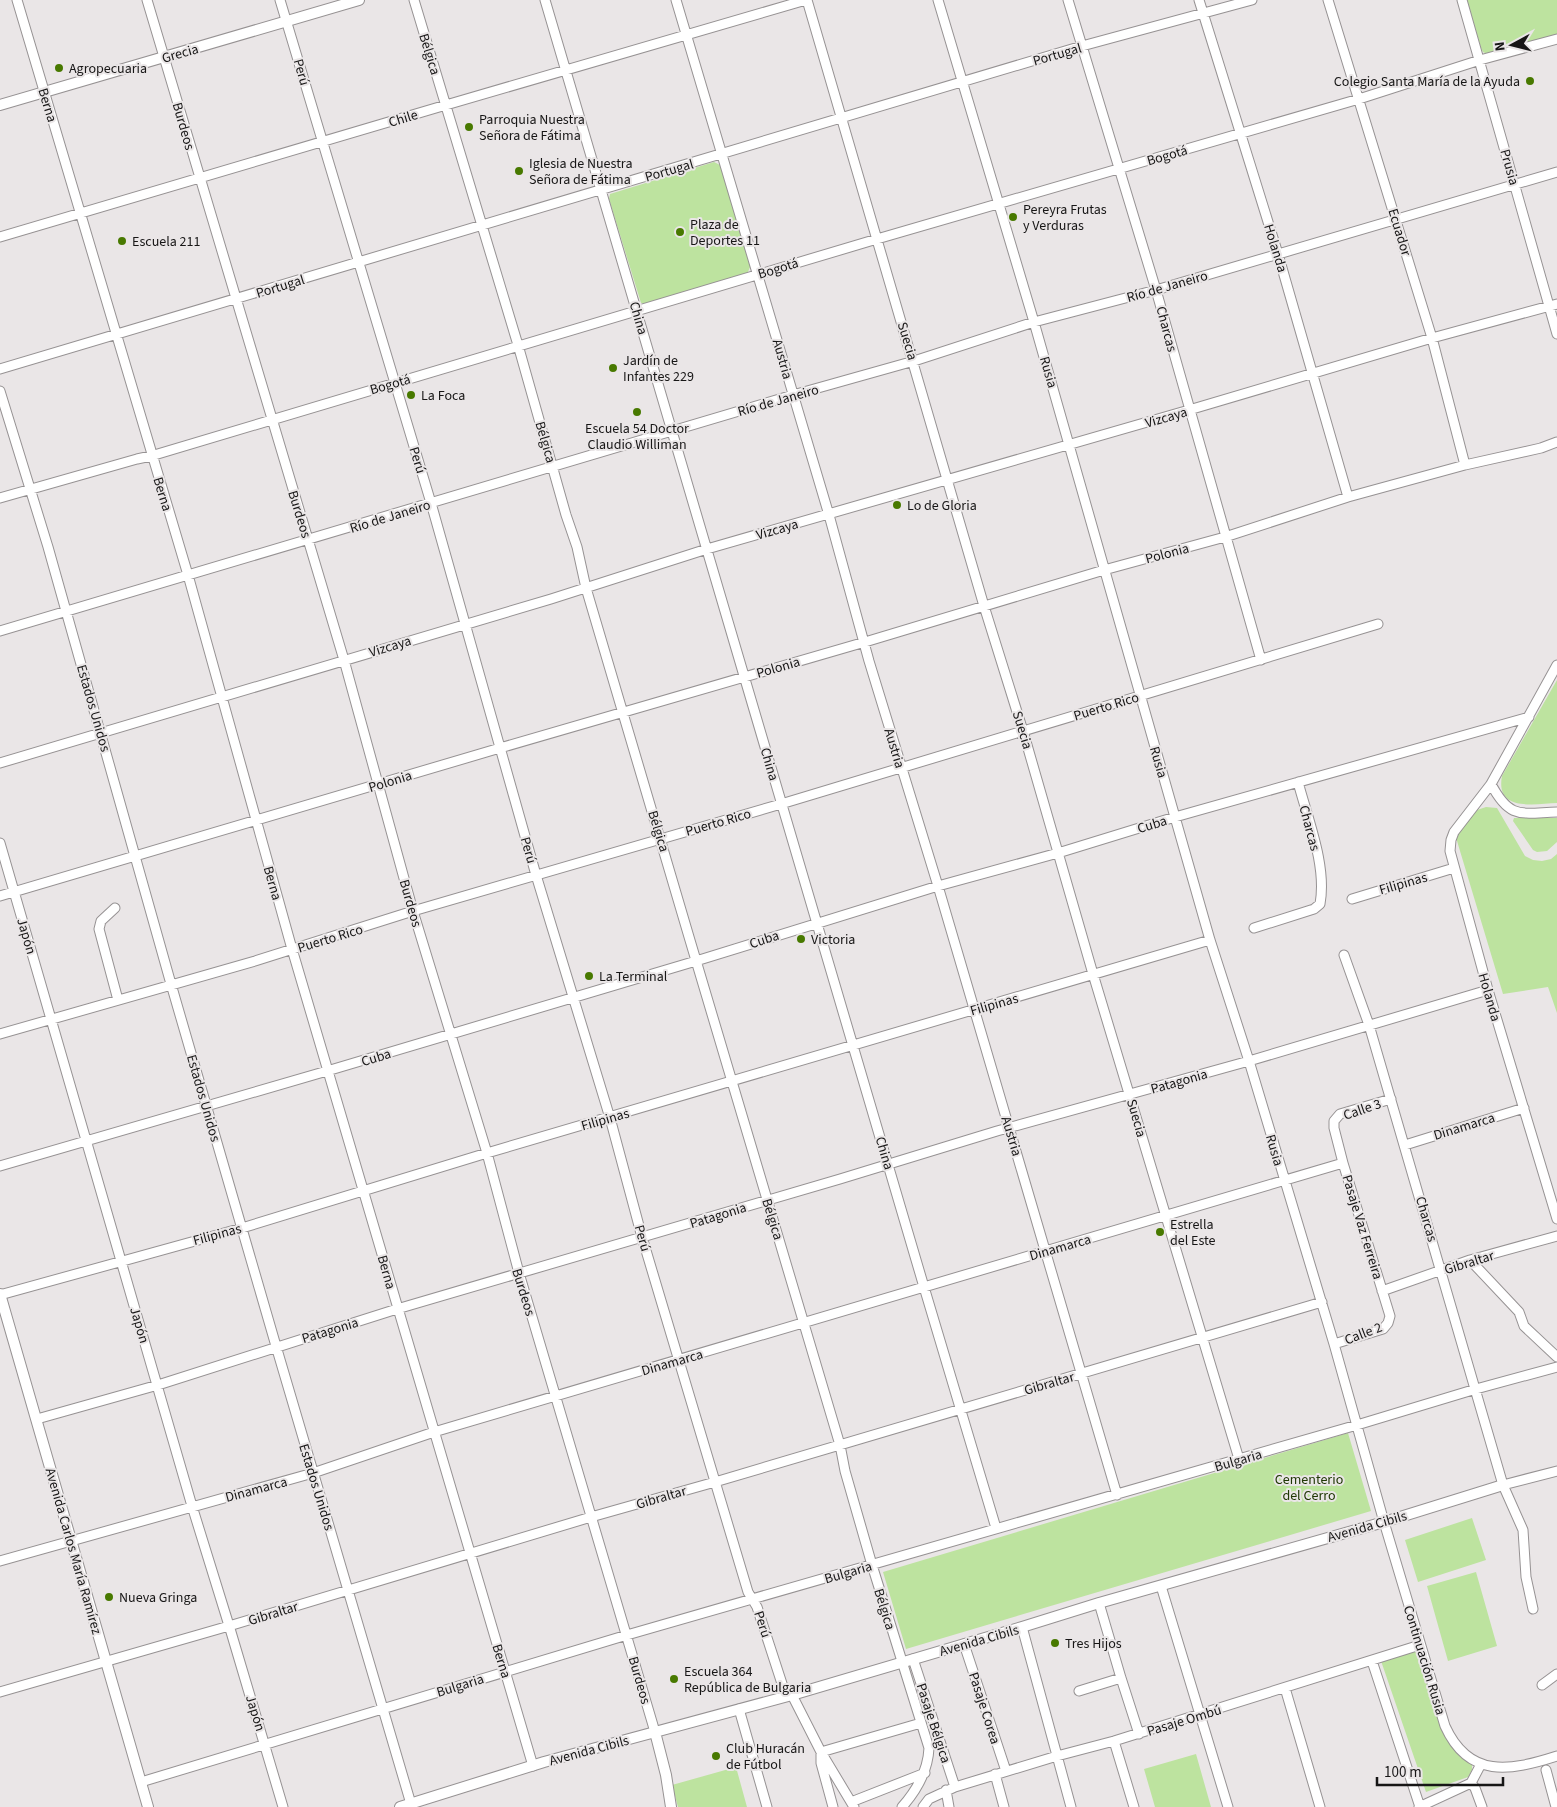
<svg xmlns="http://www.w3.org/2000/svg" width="1557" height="1807" viewBox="0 0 1557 1807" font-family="'Source Sans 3',sans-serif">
  <rect width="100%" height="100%" fill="#eae6e7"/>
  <path fill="#bde39f" d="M1467,0H1557V35L1487,54L1483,52L1481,48Z
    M714,162L720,165L722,168L751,265L747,274L646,304L641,303L609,199L610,194Z
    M1557,680V803C1535,804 1495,812 1502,776Z
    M1486,807L1497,808L1525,856L1533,860L1542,861L1551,859L1557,854V1013L1548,987L1503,994L1454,831L1477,810Z
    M1514,818H1557V842L1547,851L1537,852L1533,850L1513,821Z
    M1348,1433L1371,1511L906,1649L883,1572Z
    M1472,1518L1486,1560L1418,1582L1405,1540Z
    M1476,1572L1497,1646L1448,1661L1427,1586Z
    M1417,1645L1440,1724L1472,1762V1770L1468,1777L1426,1792L1380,1658Z
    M1196,1754L1211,1807H1155L1144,1769Z
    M736,1767L747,1807H678L672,1785Z"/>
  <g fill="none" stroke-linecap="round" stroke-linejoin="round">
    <g stroke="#969293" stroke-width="11">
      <path id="minor" d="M17,0L188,575L292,949L533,1766
        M147,0L344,660L413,911L487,1153L519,1273L655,1732
        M280,0L431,503L536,875L610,1118L642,1237L748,1592L757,1607L786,1696
        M414,0L518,345L566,515L577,547L586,588C670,874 755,1159 840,1445L845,1471L872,1565L929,1748C928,1771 917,1790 902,1807
        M545,0L924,1287L996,1528
        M676,0L829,515L869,661L938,886L1117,1495
        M807,0L984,606L1023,731L1093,974L1239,1459
        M938,0L1034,322L1210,940L1249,1061L1334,1344L1384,1522L1445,1726C1469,1779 1510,1771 1557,1756
        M1068,0L1156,290L1261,660
        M1199,0L1278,254L1348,497
        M1328,0L1432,338L1465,465
        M1462,0L1557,334
        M0,237L446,105L806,0
        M0,369L1082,46L1252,0
        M0,391L48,547L171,984L276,1346L411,1804
        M0,498L137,459L151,456L877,239L1359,99L1480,60L1557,39
        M0,631L793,395L914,361L1034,322L1156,290L1557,172
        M1557,665L1491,784C1510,820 1521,813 1557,812
        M0,763L551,599L707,549L1189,410L1432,338L1557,304
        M1491,784L1454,832L1451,840L1450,851L1488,990L1557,1219
        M0,843L192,1506L231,1632L283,1807
        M0,896L500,748L865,642L1104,570L1225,537L1348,497L1465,465L1541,448L1557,442
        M1352,899L1454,868
        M115,908L101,921L99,929L118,1000
        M1254,928L1314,909L1320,904C1327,866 1308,820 1298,782
        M1344,955L1369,1025L1503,1485L1523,1530L1526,1577L1533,1609
        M0,1034L255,961L413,911L781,804L1378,624
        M1405,1145L1524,1108
        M0,1166L327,1071L696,961L938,886L1058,853L1175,817L1529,717
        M1470,1260L1519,1312L1524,1326L1557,1357
        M1382,1291L1470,1260L1557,1236
        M0,1295L242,1228L487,1153L1210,940
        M1334,1344L1383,1329L1388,1323L1390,1316L1343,1163L1334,1128V1121L1340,1114L1391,1099
        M37,1419L158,1385L397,1309L840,1179L997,1131L1249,1061L1488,990
        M1503,1485L1557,1471
        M0,1561L313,1473L434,1432L1343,1163
        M1161,1586L1228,1807
        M1099,1603L1121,1678L1139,1734
        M1022,1627L1071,1807
        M964,1644L1006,1771
        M913,1659L955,1787
        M1372,1661L1420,1807
        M1542,1685L1557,1674
        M1285,1688L1320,1807
        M1079,1691L1121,1678
        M0,1692L229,1626L591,1517L715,1482L1322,1302
        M792,1695L821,1752L854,1807
        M739,1709L767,1807
        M1114,1741L1134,1807
        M1546,1770L1556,1807
        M995,1774L1004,1807
        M141,1782L627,1635L1357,1425L1476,1389L1557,1367
        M1471,1783L1475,1788L1482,1807
        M1471,1783L1481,1764
        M946,1790L949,1807
        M851,1802L925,1773
        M833,1807L821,1763V1752L921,1723
        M923,1807L929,1799L955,1787L1057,1756L1114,1741L1420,1645
        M1419,1807L1471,1783"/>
    </g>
    <g stroke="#969293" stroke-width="12">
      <path id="tertiary" d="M0,105L359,0
        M0,1294L148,1807
        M655,1732L666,1775L671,1807
        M400,1807L544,1762L792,1695L1022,1627L1099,1603L1384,1522L1503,1485"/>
    </g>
    <use href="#minor" stroke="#fff" stroke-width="9"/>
    <use href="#tertiary" stroke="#fff" stroke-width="10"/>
  </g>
  <g fill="#487900" stroke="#eae6e7" stroke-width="2">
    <circle cx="59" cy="68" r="5"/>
    <circle cx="1530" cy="81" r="5"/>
    <circle cx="469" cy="127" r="5"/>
    <circle cx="519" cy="171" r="5"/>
    <circle cx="1013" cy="217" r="5"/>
    <circle cx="680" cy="232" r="5"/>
    <circle cx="122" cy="241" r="5"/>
    <circle cx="613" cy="368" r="5"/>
    <circle cx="411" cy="395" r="5"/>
    <circle cx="637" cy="412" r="5"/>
    <circle cx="897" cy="505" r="5"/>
    <circle cx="801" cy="939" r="5"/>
    <circle cx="589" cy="976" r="5"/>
    <circle cx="1160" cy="1232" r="5"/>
    <circle cx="109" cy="1597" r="5"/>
    <circle cx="1055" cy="1643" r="5"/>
    <circle cx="674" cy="1679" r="5"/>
    <circle cx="716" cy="1756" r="5"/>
  </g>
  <g text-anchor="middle" stroke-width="4" stroke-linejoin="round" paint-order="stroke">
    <g font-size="14" fill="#171616" stroke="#eae6e7">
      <text transform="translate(180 53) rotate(-16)" y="5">Grecia</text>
      <text transform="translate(430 54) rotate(73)" y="5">Bélgica</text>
      <text transform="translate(1057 54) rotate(-16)" y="5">Portugal</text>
      <text transform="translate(302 72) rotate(74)" y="5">Perú</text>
      <text transform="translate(48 105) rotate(73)" y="5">Berna</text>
      <text transform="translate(403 118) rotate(-17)" y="5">Chile</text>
      <text transform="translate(184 126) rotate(74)" y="5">Burdeos</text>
      <text transform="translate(1167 155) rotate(-16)" y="5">Bogotá</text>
      <text transform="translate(1510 167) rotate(74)" y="5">Prusia</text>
      <text transform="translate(669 170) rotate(-16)" y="5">Portugal</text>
      <text transform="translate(1400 232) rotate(73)" y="5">Ecuador</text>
      <text transform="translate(1276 248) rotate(73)" y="5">Holanda</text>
      <text transform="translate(778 268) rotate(-17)" y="5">Bogotá</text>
      <text transform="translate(280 286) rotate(-17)" y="5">Portugal</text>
      <text transform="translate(1167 286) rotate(-16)" y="5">Río de Janeiro</text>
      <text transform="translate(639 318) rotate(74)" y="5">China</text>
      <text transform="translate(1167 329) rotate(75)" y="5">Charcas</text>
      <text transform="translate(908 341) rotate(73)" y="5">Suecia</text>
      <text transform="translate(783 359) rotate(74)" y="5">Austria</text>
      <text transform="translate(1049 372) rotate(74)" y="5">Rusia</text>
      <text transform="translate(390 384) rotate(-16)" y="5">Bogotá</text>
      <text transform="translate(778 400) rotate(-16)" y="5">Río de Janeiro</text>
      <text transform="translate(1166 417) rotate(-16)" y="5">Vizcaya</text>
      <text transform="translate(546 442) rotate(74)" y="5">Bélgica</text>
      <text transform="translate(418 460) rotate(73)" y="5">Perú</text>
      <text transform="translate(163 494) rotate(73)" y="5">Berna</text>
      <text transform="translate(300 514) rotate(73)" y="5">Burdeos</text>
      <text transform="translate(390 516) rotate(-17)" y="5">Río de Janeiro</text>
      <text transform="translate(777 529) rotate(-16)" y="5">Vizcaya</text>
      <text transform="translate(1167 553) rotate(-15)" y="5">Polonia</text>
      <text transform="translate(390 646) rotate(-17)" y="5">Vizcaya</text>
      <text transform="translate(778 667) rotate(-16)" y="5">Polonia</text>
      <text transform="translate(1106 706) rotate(-17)" y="5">Puerto Rico</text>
      <text transform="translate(94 708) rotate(74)" y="5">Estados Unidos</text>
      <text transform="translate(1023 730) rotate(73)" y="5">Suecia</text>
      <text transform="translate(895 748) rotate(73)" y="5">Austria</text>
      <text transform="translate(1159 762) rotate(74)" y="5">Rusia</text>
      <text transform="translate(770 764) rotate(74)" y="5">China</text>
      <text transform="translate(390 781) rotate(-17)" y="5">Polonia</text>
      <text transform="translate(718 822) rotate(-16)" y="5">Puerto Rico</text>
      <text transform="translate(1152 824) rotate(-17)" y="5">Cuba</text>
      <text transform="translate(1310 828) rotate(75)" y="5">Charcas</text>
      <text transform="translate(659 831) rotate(73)" y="5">Bélgica</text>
      <text transform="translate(529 850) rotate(74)" y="5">Perú</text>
      <text transform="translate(273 883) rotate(74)" y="5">Berna</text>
      <text transform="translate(1403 883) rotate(-16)" y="5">Filipinas</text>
      <text transform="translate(411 903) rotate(74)" y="5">Burdeos</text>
      <text transform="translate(27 936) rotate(74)" y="5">Japón</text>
      <text transform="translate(330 938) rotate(-17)" y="5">Puerto Rico</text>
      <text transform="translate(764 939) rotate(-18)" y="5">Cuba</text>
      <text transform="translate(1490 997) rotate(74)" y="5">Holanda</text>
      <text transform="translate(994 1004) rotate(-16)" y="5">Filipinas</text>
      <text transform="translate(376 1057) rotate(-17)" y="5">Cuba</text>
      <text transform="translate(1179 1081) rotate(-16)" y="5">Patagonia</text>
      <text transform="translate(204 1098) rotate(74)" y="5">Estados Unidos</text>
      <text transform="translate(1362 1109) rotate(-19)" y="5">Calle 3</text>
      <text transform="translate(1137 1118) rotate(74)" y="5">Suecia</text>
      <text transform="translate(605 1119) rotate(-16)" y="5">Filipinas</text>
      <text transform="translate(1464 1126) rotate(-17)" y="5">Dinamarca</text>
      <text transform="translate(1012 1136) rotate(73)" y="5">Austria</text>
      <text transform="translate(1275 1150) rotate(74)" y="5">Rusia</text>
      <text transform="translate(885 1153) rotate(74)" y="5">China</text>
      <text transform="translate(718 1215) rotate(-17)" y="5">Patagonia</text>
      <text transform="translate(773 1219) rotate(73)" y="5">Bélgica</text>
      <text transform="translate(1427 1219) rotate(74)" y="5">Charcas</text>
      <text transform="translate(1363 1227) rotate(73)" y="5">Pasaje Vaz Ferreira</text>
      <text transform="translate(217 1234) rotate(-15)" y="5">Filipinas</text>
      <text transform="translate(643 1238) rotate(74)" y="5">Perú</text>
      <text transform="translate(1060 1247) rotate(-16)" y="5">Dinamarca</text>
      <text transform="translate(1469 1262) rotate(-17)" y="5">Gibraltar</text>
      <text transform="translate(387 1272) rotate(74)" y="5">Berna</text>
      <text transform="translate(524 1292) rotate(73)" y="5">Burdeos</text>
      <text transform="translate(140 1325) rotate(74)" y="5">Japón</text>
      <text transform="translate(330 1330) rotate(-17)" y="5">Patagonia</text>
      <text transform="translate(1363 1333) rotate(-21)" y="5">Calle 2</text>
      <text transform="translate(672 1362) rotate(-16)" y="5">Dinamarca</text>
      <text transform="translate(1049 1383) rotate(-16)" y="5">Gibraltar</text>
      <text transform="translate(1238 1460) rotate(-16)" y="5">Bulgaria</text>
      <text transform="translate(317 1487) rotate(73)" y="5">Estados Unidos</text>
      <text transform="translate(256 1489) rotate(-15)" y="5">Dinamarca</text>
      <text transform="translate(661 1497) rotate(-16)" y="5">Gibraltar</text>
      <text transform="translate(1367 1526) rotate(-16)" y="5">Avenida Cibils</text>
      <text transform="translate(74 1551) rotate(74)" y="5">Avenida Carlos María Ramírez</text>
      <text transform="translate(848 1572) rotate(-16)" y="5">Bulgaria</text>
      <text transform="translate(885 1609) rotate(73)" y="5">Bélgica</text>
      <text transform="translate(273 1613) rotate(-17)" y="5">Gibraltar</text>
      <text transform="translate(763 1624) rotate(72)" y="5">Perú</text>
      <text transform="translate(979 1640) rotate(-16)" y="5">Avenida Cibils</text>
      <text transform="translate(1425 1660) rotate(73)" y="5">Continuación Rusia</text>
      <text transform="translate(502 1661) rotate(73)" y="5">Berna</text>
      <text transform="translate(640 1680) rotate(74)" y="5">Burdeos</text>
      <text transform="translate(460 1685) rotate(-17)" y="5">Bulgaria</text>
      <text transform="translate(985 1708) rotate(72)" y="5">Pasaje Corea</text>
      <text transform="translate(256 1713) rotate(73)" y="5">Japón</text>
      <text transform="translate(1184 1720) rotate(-17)" y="5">Pasaje Ombú</text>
      <text transform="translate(934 1723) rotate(72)" y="5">Pasaje Bélgica</text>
      <text transform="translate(589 1750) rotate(-15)" y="5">Avenida Cibils</text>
    </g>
    <g font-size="14" fill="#171616" stroke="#eae6e7" text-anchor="start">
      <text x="69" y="73">Agropecuaria</text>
      <text x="1520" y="86" text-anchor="end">Colegio Santa María de la Ayuda</text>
      <text x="479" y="124">Parroquia Nuestra<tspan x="479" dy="16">Señora de Fátima</tspan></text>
      <text x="529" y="168">Iglesia de Nuestra<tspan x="529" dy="16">Señora de Fátima</tspan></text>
      <text x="1023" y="214">Pereyra Frutas<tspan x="1023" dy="16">y Verduras</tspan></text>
      <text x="690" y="229">Plaza de<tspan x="690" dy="16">Deportes 11</tspan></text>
      <text x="132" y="246">Escuela 211</text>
      <text x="623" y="365">Jardín de<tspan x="623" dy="16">Infantes 229</tspan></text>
      <text x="421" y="400">La Foca</text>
      <text x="637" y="433" text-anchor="middle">Escuela 54 Doctor<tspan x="637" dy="16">Claudio Williman</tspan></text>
      <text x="907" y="510">Lo de Gloria</text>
      <text x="811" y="944">Victoria</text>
      <text x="599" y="981">La Terminal</text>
      <text x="1170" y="1229">Estrella<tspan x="1170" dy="16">del Este</tspan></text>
      <text x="119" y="1602">Nueva Gringa</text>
      <text x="1065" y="1648">Tres Hijos</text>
      <text x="684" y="1676">Escuela 364<tspan x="684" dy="16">República de Bulgaria</tspan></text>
      <text x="726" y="1753">Club Huracán<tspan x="726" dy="16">de Fútbol</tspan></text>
    </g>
    <g font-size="14" fill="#203805" stroke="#eae6e7">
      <text x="1309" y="1484">Cementerio<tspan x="1309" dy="16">del Cerro</tspan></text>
    </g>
  </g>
  <g transform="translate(1512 45) rotate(263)" stroke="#eae6e7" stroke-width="4" paint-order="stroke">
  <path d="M0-4L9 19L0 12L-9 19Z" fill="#171616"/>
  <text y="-8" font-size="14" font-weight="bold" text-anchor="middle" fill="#171616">N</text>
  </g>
  <path d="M1377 1777v8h126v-8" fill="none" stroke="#171616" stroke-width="2.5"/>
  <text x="1384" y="1777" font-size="15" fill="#171616" stroke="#eae6e7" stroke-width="4" paint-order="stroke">100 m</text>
</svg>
